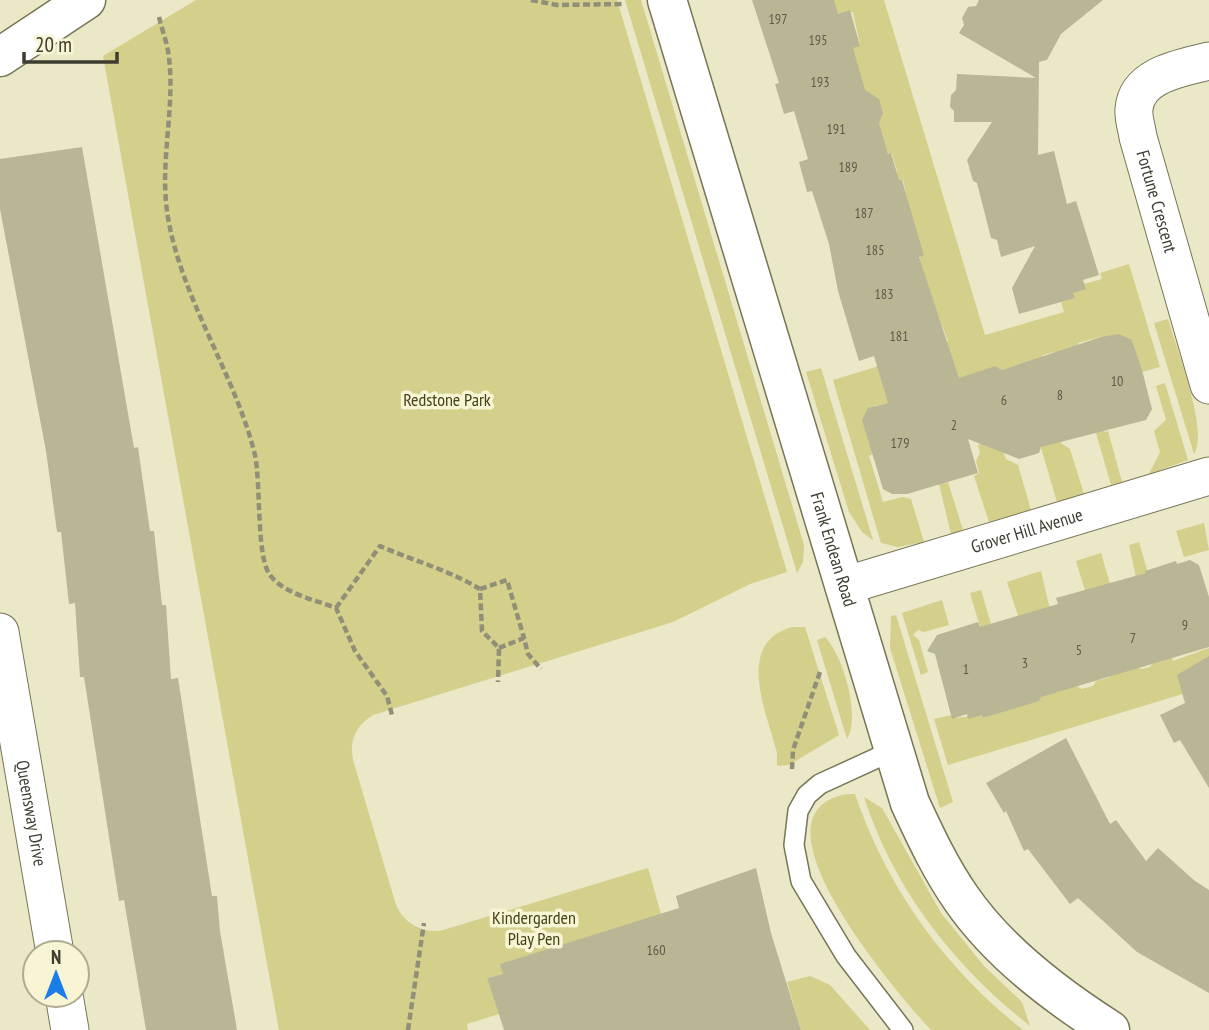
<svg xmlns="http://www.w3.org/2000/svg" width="1209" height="1030" viewBox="0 0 1209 1030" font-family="'PT Sans Narrow',sans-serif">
  <rect width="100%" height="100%" fill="#eae8c6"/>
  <path fill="#d4cf8a" d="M196,0H617L787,572L750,584L673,622L373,715C356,726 349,739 353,760L396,905C404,923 420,932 440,931L648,868L661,914L501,964L503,974L487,978L499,1014L467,1024L468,1030H279L103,56Z
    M625,0H641L804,545L803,562L797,573Z
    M834,0H884L985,335L1064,312L1061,302L1074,298L1073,293L1084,284L1102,279L1100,273L1129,264L1160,367L1142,372L1132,340L1100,337L1078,343L1082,357L1054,352L1043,355L1041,359L1002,370L995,366L985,370L1002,449L1006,459L1018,465L1031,510L989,522L974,476L979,473L976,461L980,453L978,445L985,442L967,380L945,483L948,482L963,530L951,534L939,484L888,403L874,406L873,454L869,456L883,502L903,497L911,499L924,542L898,547L881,543L833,380L905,358L948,341L917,260L921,257L903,180L894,181L897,171L892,154H888C882,135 866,117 862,98C858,83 859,68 854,53L848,49L860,45L853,12L835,14Z
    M1168,319C1176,348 1209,430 1194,454L1154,323Z
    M821,368L873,540L862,532L849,512L806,372Z
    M1165,383L1188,460L1149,474L1160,452L1154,431L1166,420L1156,386Z
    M1101,424L1104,432L1108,431L1122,482L1111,485L1094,426Z
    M1055,425L1061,443L1070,449L1084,494L1057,502L1041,448Z
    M1204,523L1209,550L1184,557L1176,531Z
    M1139,542L1173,661L1209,648V686L948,765L934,719L951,715L955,718L982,715L984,718L1005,711L970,593L981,590L991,624L1018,616L1007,582L1041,571L1054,627L1076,686L1082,689L1093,686L1096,681L1111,677L1076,561L1101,553L1134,666L1141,669L1150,667L1154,661L1129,545Z
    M942,600L949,625L924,632L918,630L913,635L919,640L928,672L921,675L902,613Z
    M896,615L953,802L940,808L890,648L891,616Z
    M792,627H805L839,735L789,765L777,766V753C767,713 734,643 792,627Z
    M825,637C843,655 861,716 847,739L817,640Z
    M855,794C888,890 944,967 1023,1030H931C898,994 782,858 817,810C825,799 841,793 855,794Z
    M864,797L882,808L941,913L984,966L1022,1002L1030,1026C954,966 894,890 864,797Z
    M810,976L830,985L870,1030H801L787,982Z"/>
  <path fill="#b9b696" d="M752,0H834L838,14L850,10L860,46L853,48L865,90L879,99L883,113L879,123L888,154L891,153L899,180H902L924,256L919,257L959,378L995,366L1002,370L1101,337L1119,334L1132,340L1142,370L1152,409L1146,420L1041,447L1039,453L1019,459L968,439L978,473L907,494H892L883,489L862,420L868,408L888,403L874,356L859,361L838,291L829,244L812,191L807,192L799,162L808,159L794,111L784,114L775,84L779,83Z
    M979,0H1103L1061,34L1047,60L1039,62L1038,155L1054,151L1067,204L1076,201L1099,275L1083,280L1086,289L1073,293L1075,298L1019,314L1012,288L1035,246L1001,257L997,240L991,238L977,183L973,181L967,160L992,122H954V111L950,107L951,95L956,90L957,74L1036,78L959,33L964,25L962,18L968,7L976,6Z
    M82,147L134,448L138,447L150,531H154L162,605H166L171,679L178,678L212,896H217L220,931L237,1030H146L124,900L119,901L84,677H80L75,603L69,604L61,532H57L46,451L0,209V159Z
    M1190,560L1199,565L1209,597V647L1041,697L1039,701L983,718L982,715L968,719L967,714L952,719L935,654L927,651L937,635L978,622L980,627L1058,604L1056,598L1146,573L1145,571L1176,561L1177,564Z
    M1209,656V788L1180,740L1174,743L1160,715L1185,703L1177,675Z
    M1066,738L1110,824L1116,820L1146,861L1158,848L1195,881L1209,890V993L1137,952L1078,898L1070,904L1028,849L1024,851L1006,811L1004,813L986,783Z
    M756,868L771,933L801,1030H504L487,978L503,974L500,964L679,908L676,896Z"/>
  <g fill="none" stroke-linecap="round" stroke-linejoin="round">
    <g stroke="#787557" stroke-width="22">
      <path id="lane" d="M892,751L820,784L807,795L798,811L794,845L801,881L846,956L903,1030"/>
    </g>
    <g stroke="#787557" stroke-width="39">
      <g id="street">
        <path id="s1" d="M1209,61C1182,68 1137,74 1134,109C1133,118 1137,129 1138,137L1209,385"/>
        <path id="s2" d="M844,586L1209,476"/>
        <path id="s3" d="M0,632L55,953"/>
        <path d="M64,995L70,1030"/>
      </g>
    </g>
    <g stroke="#787557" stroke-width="41">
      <g id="secondary">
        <path id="s4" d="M667,0L910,803C925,835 940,868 961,898C998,952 1055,995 1110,1030"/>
        <path d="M0,57L86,0"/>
      </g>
    </g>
    <path stroke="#918f78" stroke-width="4.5" stroke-dasharray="7 3.5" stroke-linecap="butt" d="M531,0L557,5L623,4
      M159,17C162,30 168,45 169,58C175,109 160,160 167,211C179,296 235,373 255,455C261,483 256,557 270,575C284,594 316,600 336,608L355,651L387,696L392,715
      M480,589L507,580L524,638
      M336,608L380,546C414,561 449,570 480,589L482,631L499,648L498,682
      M499,648L524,638L528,654L541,669
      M792,769L793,750L821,669
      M408,1030L424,923"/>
    <use href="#lane" stroke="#fff" stroke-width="19"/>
    <use href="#street" stroke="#fff" stroke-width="37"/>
    <use href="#secondary" stroke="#fff" stroke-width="38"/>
  </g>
  <g text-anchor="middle" stroke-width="7" stroke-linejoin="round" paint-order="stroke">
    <g font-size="14" fill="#5c5a49">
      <text x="778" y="24">197</text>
      <text x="818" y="45">195</text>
      <text x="820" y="87">193</text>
      <text x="836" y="134">191</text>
      <text x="848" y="172">189</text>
      <text x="864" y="218">187</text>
      <text x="875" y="255">185</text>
      <text x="884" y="299">183</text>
      <text x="899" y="341">181</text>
      <text x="1117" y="386">10</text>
      <text x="1060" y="400">8</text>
      <text x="1004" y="405">6</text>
      <text x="954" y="430">2</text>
      <text x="900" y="448">179</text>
      <text x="1185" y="630">9</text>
      <text x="1133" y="643">7</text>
      <text x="1079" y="655">5</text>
      <text x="1025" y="668">3</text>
      <text x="966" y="674">1</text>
      <text x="656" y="955">160</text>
    </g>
    <g font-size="18" fill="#3d3c2f" stroke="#f7f5d3">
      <text dy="6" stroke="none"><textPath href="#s1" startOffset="191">Fortune Crescent</textPath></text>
      <text dy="6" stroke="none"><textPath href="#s2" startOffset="191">Grover Hill Avenue</textPath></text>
      <text dy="6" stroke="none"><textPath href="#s4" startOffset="574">Frank Endean Road</textPath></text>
      <text dy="6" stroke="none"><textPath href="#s3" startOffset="184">Queensway Drive</textPath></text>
    </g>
    <g font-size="18" fill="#454118" stroke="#f7f5d3">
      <text x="447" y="406">Redstone Park</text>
      <text x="534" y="924">Kindergarden<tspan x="534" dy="21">Play Pen</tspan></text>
    </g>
  </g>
  <g transform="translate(56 974)"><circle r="33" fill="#f7f5d3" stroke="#adab91" stroke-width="2"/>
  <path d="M0-5L12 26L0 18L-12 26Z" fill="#1a7ee6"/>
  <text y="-10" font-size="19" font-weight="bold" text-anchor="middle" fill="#3d3c2f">N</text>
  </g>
  <path d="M24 52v10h93v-10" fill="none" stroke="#3d3c2f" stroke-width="3.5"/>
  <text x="35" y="52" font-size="21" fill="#3d3c2f" stroke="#f7f5d3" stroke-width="5" paint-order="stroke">20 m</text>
</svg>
